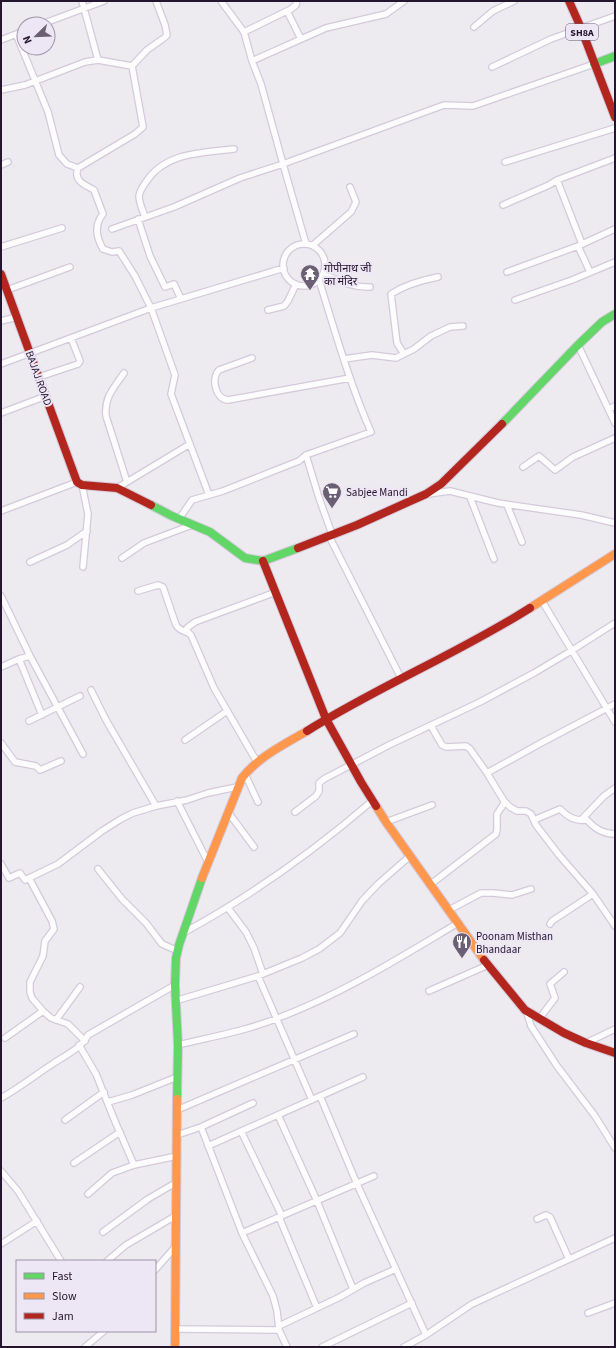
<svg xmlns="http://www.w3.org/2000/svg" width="616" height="1348" viewBox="0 0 616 1348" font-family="'Source Sans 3','Noto Sans Devanagari',sans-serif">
  <rect width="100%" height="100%" fill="#edeaf0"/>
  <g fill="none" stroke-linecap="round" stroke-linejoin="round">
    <g stroke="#d4cadb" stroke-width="8">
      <path id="street" d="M221,1L244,32L252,61L261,84L283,164L306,244
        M287,11L301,39
        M42,24L104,1
        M474,27L493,11L514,1
        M244,32L291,9L296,5L297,1
        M16,34L48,112L59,155L67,164L78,168
        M1,40L24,31
        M98,60L132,66L143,127L135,134L78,168C73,181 85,185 94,190L103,214C94,225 96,237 103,249L112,252L119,251L135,276L151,308L175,375L171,394L209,495
        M252,61L326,28L386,14L404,1
        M132,66L147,50L164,38L167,35L165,25L156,1
        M492,67L551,39L615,16
        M1,90L25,85L85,62L98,60L82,1
        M505,162L615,128
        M1,165L8,162
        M557,180L582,244
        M503,205L549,185L557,180L615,158
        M145,217C143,211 139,203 139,196C140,191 143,186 146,182C165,152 202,153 234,149
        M138,219L150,256L165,287L174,284L181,299
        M112,229L174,207L240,178L283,164L444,105L473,106L594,64
        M283 265a21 21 0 1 1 42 0a21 21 0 1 1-42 0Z
        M313,245L351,212L356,202L350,187
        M578,246L590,272
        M1,247L62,228
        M507,272L578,246L615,229
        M323,274C338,280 353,288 370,287
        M319,280C335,331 349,382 371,432L306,455L319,498L332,534
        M7,290L70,267
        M515,300L572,280L615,262
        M268,310L284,306L288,301L296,284
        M1,321L17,317
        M578,345L615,423
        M404,354L397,343L391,294C405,285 422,280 438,277
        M252,358L219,370C211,378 215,399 228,400L350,378
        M344,359L372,355L396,358L414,349L431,336L450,327L463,326
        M1,364L151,308L284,268
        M124,373C114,388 104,397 106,416L127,482
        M39,377L78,364L80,361L71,338
        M609,409L615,406
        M1,413L46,396
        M523,467L539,456L555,470L573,457L615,438
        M82,485L88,514L83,567
        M117,488L190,444
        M428,494L450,491L498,503L581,515L615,523
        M470,497L494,559
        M507,505L522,542
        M1,511L77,482
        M179,519L192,500L223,491L276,470L299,461L306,455
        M329,536L401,678
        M122,558L144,543L192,525
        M30,562L67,545L87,531
        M138,591L158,585L163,587L176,625C180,632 186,630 191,635L214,688L257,762
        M1,596L30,656L83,754
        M542,601L615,722
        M188,632L187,628L195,622L276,592
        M19,659L42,715
        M1,667L19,659L30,656
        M91,690L106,720L156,806
        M29,721L80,696
        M431,726L442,745L446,747L466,746L470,749L487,773L504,801L510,807L517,811H526L531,814L536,825L559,855L593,894L615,926
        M185,740L227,711
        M1,743L15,762L36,766L40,770L61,761
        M487,773L541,743L615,704
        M245,774L258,802
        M177,801L208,862
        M228,812L254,847
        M295,812L316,796L319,791V783L324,779L389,745L480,702L534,673L571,651L615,623
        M534,820L560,809C568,817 574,821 587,820C594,828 604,834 615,834
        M581,820L604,796L615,788
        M386,822L432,805
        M1,864L9,878L20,873L25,880L58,864L102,831L121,819L133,813L156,806L187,800L208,793L237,787
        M98,869L122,899L146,923L162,944L178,951
        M29,878L52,921L54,929L45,941L43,956L30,982V992L32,998L43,1011L51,1018L68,1024L85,1041
        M431,884L496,834L497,829V814L505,802
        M228,908L246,932L254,948L263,974
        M449,910L481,893H493L512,895L531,889
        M550,924L552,921L593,894
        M183,933C251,896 314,851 372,801
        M258,976L312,1100
        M429,991L488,965
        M175,1001L258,976L302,958L319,949L340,933L362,901L378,884L410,856
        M526,1010L531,1026L557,1066L595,1116L615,1148
        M539,1019L555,998L550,984L564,972
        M56,1020L80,987
        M5,1038L43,1011
        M586,1043L615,1029
        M79,1045L96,1074L114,1119L134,1165
        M178,1045C211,1037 246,1031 278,1018C342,994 399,958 458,923
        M320,1096L357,1184L426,1335
        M1,1098C19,1088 34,1076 51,1065C64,1056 81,1049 88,1035L175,985
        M108,1102L132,1095L177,1077
        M177,1110L354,1034
        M278,1115L317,1201L353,1289
        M65,1120L104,1092
        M201,1127L242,1233L273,1296L277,1311L279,1330L287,1347
        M241,1131L282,1216
        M177,1135L201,1127L253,1103
        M208,1146L363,1077
        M74,1163L120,1132
        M1,1171L18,1191L61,1261
        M88,1194L112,1173L134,1165L177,1156
        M279,1217L317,1308
        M537,1219L546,1215L550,1217L569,1259
        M103,1232L148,1199L177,1182
        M242,1233L374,1176
        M1,1244L37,1221
        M107,1261L126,1245L177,1215
        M155,1270L176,1246
        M588,1313L615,1303
        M279,1326L340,1297L364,1283L396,1269
        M175,1329L279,1330
        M85,1347L104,1331
        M322,1347L412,1303
        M404,1347L426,1335L472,1304L615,1238"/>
    </g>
    <g stroke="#d4cadb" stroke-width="10">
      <path id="fast" d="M594,64L615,56
        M502,424L578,345L602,322L615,314
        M151,505L172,516L210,532L245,558L263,561L298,548
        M177,1099L178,1045L175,985L176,958L179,945L202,878"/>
    </g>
    <g stroke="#d4cadb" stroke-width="10">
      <path id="slow" d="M530,608L615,554
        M376,806L386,822L484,960
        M202,878L242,778C258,757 285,744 307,731
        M175,1347L177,1099"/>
    </g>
    <g stroke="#d4cadb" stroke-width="10">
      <path id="jam" d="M569,1L581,28L615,117
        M1,274L77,482L82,485L117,488L151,505
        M298,548L357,525L426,494L441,484L502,424
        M263,561L326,719L361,782L376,806
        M307,731C379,686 459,653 530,608
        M484,960L525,1010L564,1033L586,1043L615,1053"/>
    </g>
    <use href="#street" stroke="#fcfcfd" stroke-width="5.5"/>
    <use href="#fast" stroke="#63d668" stroke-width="8"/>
    <use href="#slow" stroke="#ff974d" stroke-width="8"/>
    <use href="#jam" stroke="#b3261e" stroke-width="8"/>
  </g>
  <defs>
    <g id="temple-pin" transform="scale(1)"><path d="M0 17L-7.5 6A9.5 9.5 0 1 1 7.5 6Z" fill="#6b6073" stroke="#ede6f4"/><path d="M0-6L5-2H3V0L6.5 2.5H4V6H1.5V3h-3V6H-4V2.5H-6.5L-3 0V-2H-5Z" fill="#fff"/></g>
    <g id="supermarket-pin" transform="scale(1)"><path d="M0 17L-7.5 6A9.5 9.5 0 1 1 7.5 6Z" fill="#6b6073" stroke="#ede6f4"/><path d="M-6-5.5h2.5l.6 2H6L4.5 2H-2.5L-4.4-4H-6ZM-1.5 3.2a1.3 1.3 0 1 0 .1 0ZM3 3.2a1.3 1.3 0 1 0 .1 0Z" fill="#fff"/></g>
    <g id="restaurant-pin" transform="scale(1)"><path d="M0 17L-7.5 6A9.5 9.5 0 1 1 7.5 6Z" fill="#6b6073" stroke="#ede6f4"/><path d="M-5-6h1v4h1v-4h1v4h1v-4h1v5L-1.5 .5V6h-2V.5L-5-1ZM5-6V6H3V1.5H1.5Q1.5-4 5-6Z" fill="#fff"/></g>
  </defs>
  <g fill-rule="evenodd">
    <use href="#temple-pin" x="310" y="274"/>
    <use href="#supermarket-pin" x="332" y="492"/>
    <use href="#restaurant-pin" x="462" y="942"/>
  </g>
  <g text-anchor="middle" stroke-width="4" stroke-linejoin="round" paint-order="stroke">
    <rect fill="#ede6f4" stroke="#61546b" stroke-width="1" x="566" y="24" width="32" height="16" rx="3"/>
    <g font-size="10" font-weight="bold" fill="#251630">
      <text x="582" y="36">SH8A</text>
    </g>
    <g font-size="11" fill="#251630" stroke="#ede6f4" text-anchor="start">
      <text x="324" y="272">गोपीनाथ जी<tspan x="324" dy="13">का मंदिर</tspan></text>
      <text x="346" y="496">Sabjee Mandi</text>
      <text x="476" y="940">Poonam Misthan<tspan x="476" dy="13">Bhandaar</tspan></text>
    </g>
    <g font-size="11" fill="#251630" stroke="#ede6f4">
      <text transform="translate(39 378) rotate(70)" y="4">BAJAJ ROAD</text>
    </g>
  </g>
  <rect width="616" height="1348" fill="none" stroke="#251630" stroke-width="4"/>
  <rect x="16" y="1260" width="140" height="72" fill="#ede6f4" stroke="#9d93a6"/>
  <rect x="24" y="1273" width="20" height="6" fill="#63d668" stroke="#9d93a6"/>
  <text x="52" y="1280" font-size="12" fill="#251630">Fast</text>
  <rect x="24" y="1293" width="20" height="6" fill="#ff974d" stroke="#9d93a6"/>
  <text x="52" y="1300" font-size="12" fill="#251630">Slow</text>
  <rect x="24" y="1313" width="20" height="6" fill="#b3261e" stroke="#9d93a6"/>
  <text x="52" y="1320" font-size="12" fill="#251630">Jam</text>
  <g transform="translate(36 36) rotate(247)"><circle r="19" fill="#ede6f4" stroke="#9d93a6"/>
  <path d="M0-3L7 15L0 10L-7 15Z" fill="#6b6073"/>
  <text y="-6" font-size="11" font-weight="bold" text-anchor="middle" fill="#251630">N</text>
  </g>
</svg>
